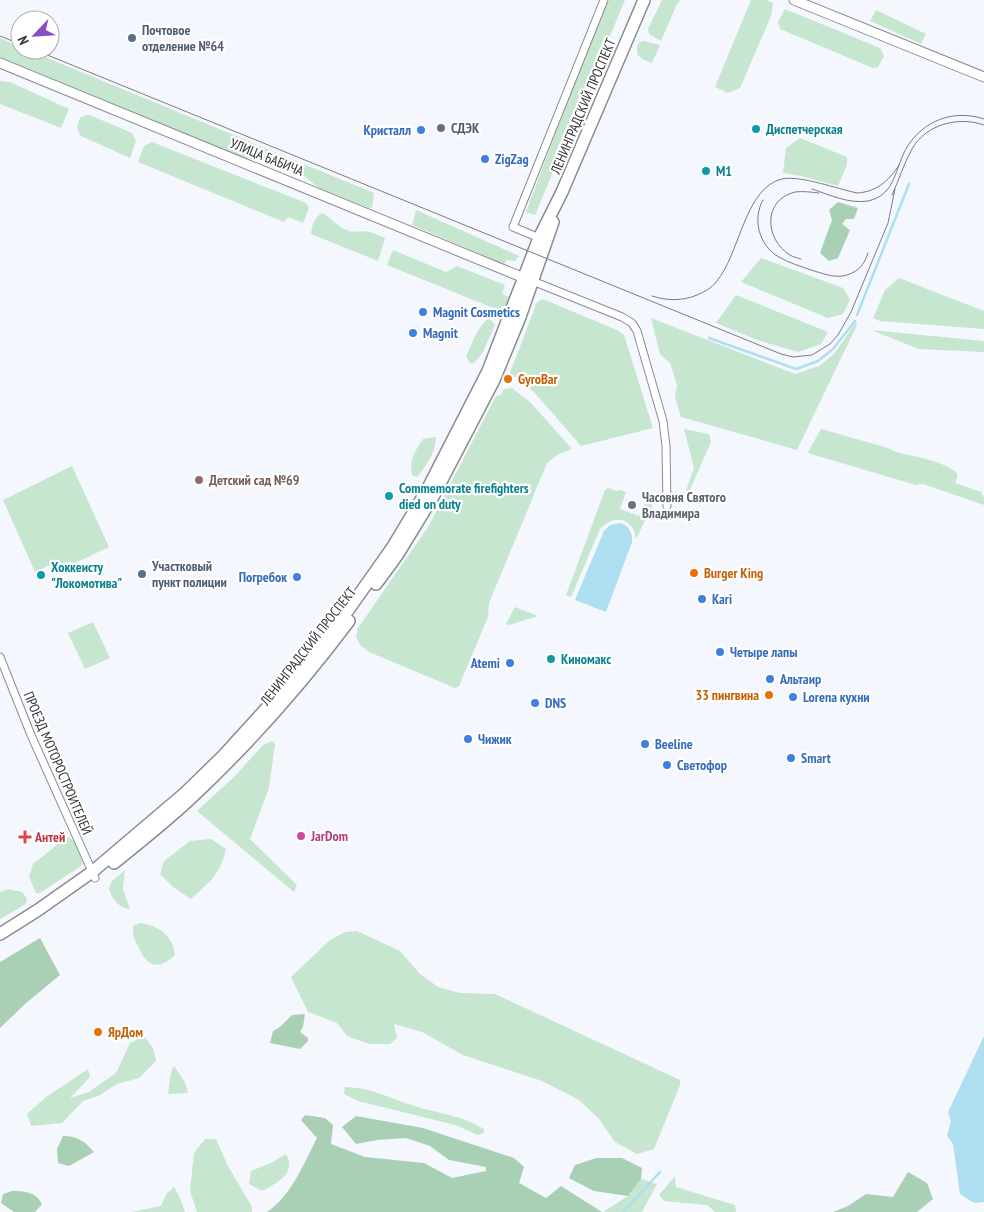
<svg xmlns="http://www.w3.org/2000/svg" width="984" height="1212" viewBox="0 0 984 1212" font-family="'PT Sans Narrow',sans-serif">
  <rect width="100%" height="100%" fill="#f4f7fd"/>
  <path fill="#c6e6cf" d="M609,0H625L535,215L526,212L592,37Z
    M662,0H681L677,4L661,41L649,34L648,29Z
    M751,0H766L773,3L771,16L740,88L728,93L715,87Z
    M785,9L880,48L884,56L878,67L873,68L780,29L778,22Z
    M876,10L926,34L921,44L870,21Z
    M0,38L20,47V50H28L374,193L372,208H369L319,188L298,171L273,160L267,161L245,158L0,58Z
    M644,41L660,45L652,63L642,59L637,54V48L639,42Z
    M0,81L10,82L69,109L61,128L0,104Z
    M87,115L92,116L132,133L136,141L130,158L81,136C76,128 76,125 81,117Z
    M800,138L847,157V165L838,186L801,176L783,173L786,148Z
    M152,142L306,203L309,208L303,223L288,217L284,222L138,162L144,146Z
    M416,210L519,256L515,261L507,260L504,264L412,225Z
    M322,213C332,218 337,227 349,231C355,233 363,230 369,232C374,233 380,236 385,238L378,261L311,234C312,225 314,218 322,213Z
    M393,250L446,272L457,266L505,285L502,294L513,298L508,314L387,265Z
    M761,258L843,288L850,300L843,314L828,318L741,282Z
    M899,278L984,311V329L880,321L873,318L885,290Z
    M736,295L828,332L821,344L798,352L757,340L716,323Z
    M543,299L619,331L624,335L653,428L581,446L534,392L510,373L537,302Z
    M489,318L495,325L482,354L474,363H470L466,357C472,343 477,327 489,318Z
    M651,318L795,374L819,366L834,354L856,322L857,325L797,450L681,417L675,397L677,385L670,363L660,354Z
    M871,330L984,341V352L919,349Z
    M512,388L531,403L572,449L557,455L547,463L489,603L488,617L459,686L455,688L369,652L360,645L356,637L358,628L428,527L496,396L501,395L504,389Z
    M684,429L709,434L711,442L685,501L683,499L694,468Z
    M821,429L888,448C898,454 907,454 918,457C932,460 948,465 958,474L955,483L981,492L984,498V505L923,484L916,485L811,454L808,452Z
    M436,437C436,451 426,467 417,477L412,475C409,460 415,451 423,439Z
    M72,466L109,547L56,572L52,564L35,572L3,500Z
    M608,488L617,491L620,490L626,492L620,509L639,516L646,501L652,503V507L636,539C633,517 614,514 600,529L571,597L566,595L605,490Z
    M515,607L538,616L509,625L506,624Z
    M93,622L110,658L85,669L68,633Z
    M272,741L275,744L269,788L250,839L297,885L294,892L197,811L236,775L263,745Z
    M67,837L75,841L83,863L81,866L40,893H36L29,877L33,864Z
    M211,839L226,849C219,877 211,880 191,899L173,887L160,874L164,861L190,841Z
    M125,870L123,889L130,909C120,909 112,899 109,889L111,882Z
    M8,889L22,892L27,899L26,904L0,919V892Z
    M141,923C159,926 173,936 175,955C159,970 148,968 139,948C135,940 131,934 134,925Z
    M357,931L400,951L419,973L438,987L460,993L495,994L680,1080V1085L654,1149L637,1154L615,1142L599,1119L579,1100L542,1081L463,1055L422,1032L394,1024L397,1038L390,1044H369L347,1036L337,1023L308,1012L291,977L329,941L345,932Z
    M144,1036L153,1048L156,1061L139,1078L117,1084L100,1095L83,1101L62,1123L31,1126L27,1114L46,1097L88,1069L90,1077L70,1098L89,1092L116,1073L130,1043Z
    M174,1066L185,1082L188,1093L168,1094C170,1085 169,1074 174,1066Z
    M345,1087C372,1088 387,1097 411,1105C436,1113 461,1115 484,1129V1133L478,1135L455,1125L358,1101L344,1094Z
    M205,1139H216L228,1166L252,1207V1212H197L190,1191L194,1153Z
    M286,1154C297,1174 277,1183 262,1191L249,1184L251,1171L271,1163Z
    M675,1176L676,1187L735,1205L736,1212H715L707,1205L664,1201L659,1195Z
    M641,1179L657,1184L642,1212H603L628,1196Z
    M174,1187L180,1198L185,1212H132L161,1206L167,1193Z"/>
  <path fill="#a9cfb4" d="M838,202L858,208L854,219H846L842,224L850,230L838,258L829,261L820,253L832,220L829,210Z
    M40,938L60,975L25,1004L0,1028V962Z
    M305,1014L303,1027L300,1032L308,1038V1041L300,1049L270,1043L273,1031L280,1027L292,1015Z
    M305,1115L325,1118L333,1125L331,1144L365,1157L424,1163L452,1178L486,1171V1167L449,1160L430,1146L406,1138L377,1140L356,1144L342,1127L356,1116L423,1128L514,1158L524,1167L519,1183L546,1198L561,1186L602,1212H267C292,1195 303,1165 317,1138L301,1120Z
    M63,1136C78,1136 84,1141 94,1152L69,1166L58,1163L57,1149Z
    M596,1158H622L642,1168L641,1179L628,1196L594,1191L569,1178L575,1165Z
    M908,1172L927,1183L933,1199L917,1212H833L848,1206L866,1194L893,1197Z
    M12,1191C25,1191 36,1192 42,1204L35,1212H14L1,1203L3,1194Z"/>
  <path fill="#aedff1" d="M620,523C629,525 633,533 632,542L606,612L575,600L604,531L610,525Z
    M984,1036V1202L974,1203L960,1194L953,1144L947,1136L951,1121L948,1112Z"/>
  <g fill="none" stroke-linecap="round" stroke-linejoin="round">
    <path stroke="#aedff1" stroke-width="2.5" d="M857,315L909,184
      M709,338L796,369L818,361L833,349L855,321
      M623,1212L660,1172"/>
    <g stroke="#898c92" stroke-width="9">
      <path id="minor" d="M542,239L513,227L604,0
        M530,280L622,317L632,323L637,331L663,421L666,446L667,506
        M0,657L31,735L95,878"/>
    </g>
    <g stroke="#898c92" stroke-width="11">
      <path id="tertiary" d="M794,0L984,77
        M0,63L524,278"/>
    </g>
    <g stroke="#898c92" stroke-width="14">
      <path id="primary" d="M376,584L398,554L434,495L494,380L520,317L553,222
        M114,863C139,843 165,822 189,800C248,745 301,685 349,621
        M0,934L38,910L92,872L185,793L224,755L293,679L344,616L392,548L427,490L488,371L539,238L562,192L644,0"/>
    </g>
    <use href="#minor" stroke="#fff" stroke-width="7"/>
    <use href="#tertiary" stroke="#fff" stroke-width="9"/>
    <use href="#primary" stroke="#fff" stroke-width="11"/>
    <path stroke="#7b7c81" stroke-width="1" d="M0,36L20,44
      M35,50L781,354L793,357L812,355L830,344L838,335L851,312L888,223L895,189
      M812,189C830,195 849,204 868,201C896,195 895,167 907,147C924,120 954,109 984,119
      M892,195C899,180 904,163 912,149C926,124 959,116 984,125
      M763,200C752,219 759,246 779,257C789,263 800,266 811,270C825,274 838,280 852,273C861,269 865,262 868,253
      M801,259C797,258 793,257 790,255C765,240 762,200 795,192C802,191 811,192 819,193
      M652,296C667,301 683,301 697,295C704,292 712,288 716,282C740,255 744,188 782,179C800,175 838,189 857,193C876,192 889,181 899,165"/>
  </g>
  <g fill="#5c6f8a" stroke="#fff" stroke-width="2">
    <circle cx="132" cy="38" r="5"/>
    <circle cx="441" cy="128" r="5"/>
    <circle cx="142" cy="574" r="5"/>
  </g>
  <g fill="#0f9aa8" stroke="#fff" stroke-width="2">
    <circle cx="756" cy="129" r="5"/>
    <circle cx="706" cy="171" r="5"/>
    <circle cx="389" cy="496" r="5"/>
    <circle cx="41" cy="575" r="5"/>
    <circle cx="551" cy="659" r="5"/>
  </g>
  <g fill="#3f7fe0" stroke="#fff" stroke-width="2">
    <circle cx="421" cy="130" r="5"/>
    <circle cx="485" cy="159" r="5"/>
    <circle cx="423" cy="312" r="5"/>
    <circle cx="413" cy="333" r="5"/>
    <circle cx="297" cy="577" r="5"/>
    <circle cx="702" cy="599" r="5"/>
    <circle cx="720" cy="652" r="5"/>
    <circle cx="510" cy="663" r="5"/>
    <circle cx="770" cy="679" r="5"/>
    <circle cx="793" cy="697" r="5"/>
    <circle cx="535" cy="703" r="5"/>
    <circle cx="468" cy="739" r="5"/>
    <circle cx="645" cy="744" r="5"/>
    <circle cx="791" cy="758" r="5"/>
    <circle cx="667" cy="765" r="5"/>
  </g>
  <g fill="#e8710a" stroke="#fff" stroke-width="2">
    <circle cx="508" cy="379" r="5"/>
    <circle cx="694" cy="573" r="5"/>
    <circle cx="769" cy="695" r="5"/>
    <circle cx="98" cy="1032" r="5"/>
  </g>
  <circle fill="#8d6e63" stroke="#fff" stroke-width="2" cx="199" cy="480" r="5"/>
  <circle fill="#6b7280" stroke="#fff" stroke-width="2" cx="632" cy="505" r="5"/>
  <circle fill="#d1479c" stroke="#fff" stroke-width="2" cx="301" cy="836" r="5"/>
  <path fill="#e0444e" stroke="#fff" stroke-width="2" d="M22.5 829.5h5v5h5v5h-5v5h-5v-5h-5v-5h5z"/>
  <g text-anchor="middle" stroke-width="4.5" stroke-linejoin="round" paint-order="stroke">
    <g font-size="14" font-weight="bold" fill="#4e5e75" stroke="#fff" text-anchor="start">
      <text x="142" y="35">Почтовое<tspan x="142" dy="16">отделение №64</tspan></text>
      <text x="451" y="133">СДЭК</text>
      <text x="152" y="571">Участковый<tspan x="152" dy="16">пункт полиции</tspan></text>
    </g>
    <g font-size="14" fill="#333437" stroke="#fff">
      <text transform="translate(583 106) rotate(-67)" y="5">ЛЕНИНГРАДСКИЙ ПРОСПЕКТ</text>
      <text transform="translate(267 157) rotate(22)" y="5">УЛИЦА БАБИЧА</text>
      <text transform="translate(308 646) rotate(-52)" y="5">ЛЕНИНГРАДСКИЙ ПРОСПЕКТ</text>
      <text transform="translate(58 763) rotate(67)" y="5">ПРОЕЗД МОТОРОСТРОИТЕЛЕЙ</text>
    </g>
    <g font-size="14" font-weight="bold" fill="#0d838f" stroke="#fff" text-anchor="start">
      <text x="766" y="134">Диспетчерская</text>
      <text x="716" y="176">М1</text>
      <text x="399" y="493">Commemorate firefighters<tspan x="399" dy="16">died on duty</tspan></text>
      <text x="51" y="572">Хоккеисту<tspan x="51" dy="16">"Локомотива"</tspan></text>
      <text x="561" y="664">Киномакс</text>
    </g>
    <g font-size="14" font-weight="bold" fill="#366cbe" stroke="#fff" text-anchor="start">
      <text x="411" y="135" text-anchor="end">Кристалл</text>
      <text x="495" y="164">ZigZag</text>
      <text x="433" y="317">Magnit Cosmetics</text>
      <text x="423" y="338">Magnit</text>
      <text x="287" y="582" text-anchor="end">Погребок</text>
      <text x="712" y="604">Kari</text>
      <text x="730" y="657">Четыре лапы</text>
      <text x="500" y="668" text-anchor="end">Atemi</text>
      <text x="780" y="684">Альтаир</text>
      <text x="803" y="702">Lorena кухни</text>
      <text x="545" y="708">DNS</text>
      <text x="478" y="744">Чижик</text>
      <text x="655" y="749">Beeline</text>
      <text x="801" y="763">Smart</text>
      <text x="677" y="770">Светофор</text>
    </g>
    <g font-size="14" font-weight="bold" fill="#c56008" stroke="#fff" text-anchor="start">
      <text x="518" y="384">GyroBar</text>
      <text x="704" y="578">Burger King</text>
      <text x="759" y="700" text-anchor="end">33 пингвина</text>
      <text x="108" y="1037">ЯрДом</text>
    </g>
    <g font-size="14" font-weight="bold" fill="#785e54" stroke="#fff" text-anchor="start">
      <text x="209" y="485">Детский сад №69</text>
    </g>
    <g font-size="14" font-weight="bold" fill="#5b616d" stroke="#fff" text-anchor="start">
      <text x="642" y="502">Часовня Святого<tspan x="642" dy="16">Владимира</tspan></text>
    </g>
    <g font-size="14" font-weight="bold" fill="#b23c85" stroke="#fff" text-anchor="start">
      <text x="311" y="841">JarDom</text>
    </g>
    <g font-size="14" font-weight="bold" fill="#be3a42" stroke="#fff" text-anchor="start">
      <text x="35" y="842">Антей</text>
    </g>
  </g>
  <g transform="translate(35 35) rotate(245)"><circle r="24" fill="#ffffff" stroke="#adaeaf"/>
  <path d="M0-4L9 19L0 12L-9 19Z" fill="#864dc4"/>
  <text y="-8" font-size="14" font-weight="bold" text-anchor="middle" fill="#333437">N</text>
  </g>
</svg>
